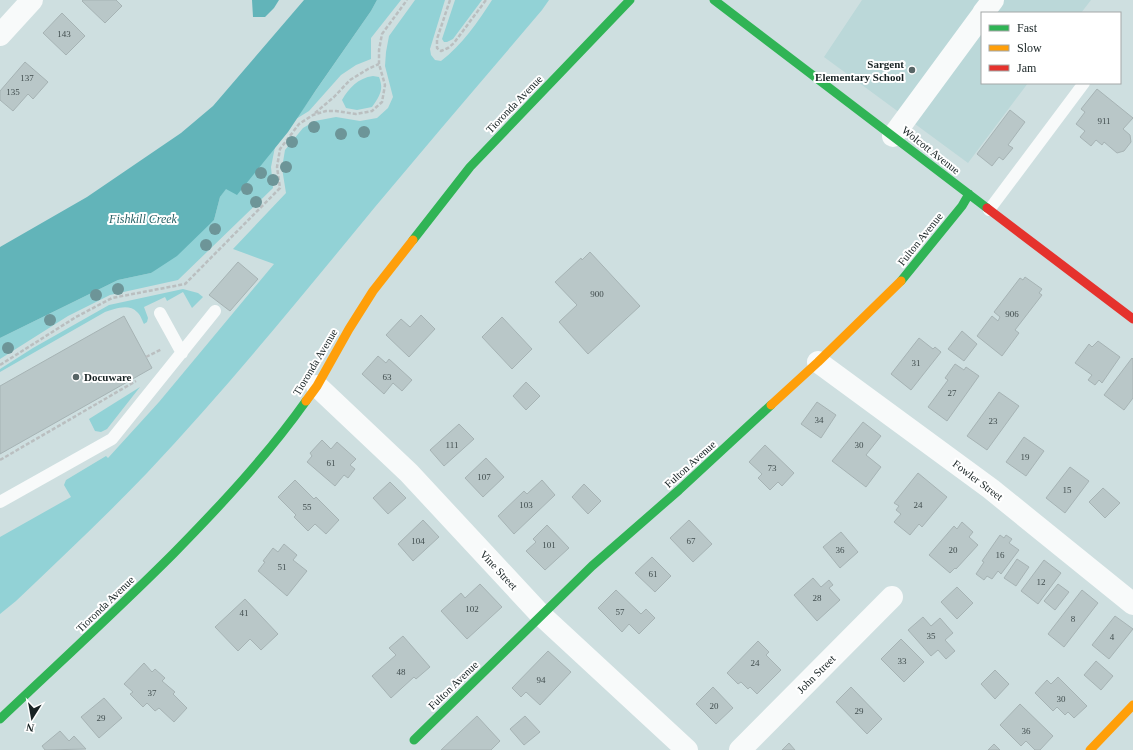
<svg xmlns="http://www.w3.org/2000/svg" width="1133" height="750" viewBox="0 0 1133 750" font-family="'Times New Roman',serif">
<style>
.built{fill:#bbd8d9}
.green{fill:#92d2d6}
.water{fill:#62b4b9}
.building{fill:#b9c7c8;stroke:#a6b3b4}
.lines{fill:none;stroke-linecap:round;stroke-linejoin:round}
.path{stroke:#babfc0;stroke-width:2.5;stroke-dasharray:4 2;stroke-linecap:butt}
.lane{stroke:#f8fafa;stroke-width:12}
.street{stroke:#f8fafa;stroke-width:22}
.fast{stroke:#30b455;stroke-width:9}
.slow{stroke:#ff9f0a;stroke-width:9}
.jam{stroke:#e5322d;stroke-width:9}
.tree{fill:#6d9598}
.poi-dot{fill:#586566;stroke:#fff;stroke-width:1.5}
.labels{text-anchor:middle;stroke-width:4;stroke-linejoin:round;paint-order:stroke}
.number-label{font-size:9px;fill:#414d4e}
.poi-label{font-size:11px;font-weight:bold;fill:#182324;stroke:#fff;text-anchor:end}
.street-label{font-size:11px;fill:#182324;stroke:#fff}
.water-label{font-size:12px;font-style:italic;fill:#276165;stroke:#fff}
</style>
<rect width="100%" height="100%" fill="#cedfe0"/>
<path class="built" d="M862,0H1091L1081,13H982V83H1028L968,163L824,57Z"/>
<path class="green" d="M377,0H401L371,38V59L356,65L341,75L309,111L296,119L371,11Z
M415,0H445L430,49L431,55L435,60L441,61C462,45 478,22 492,0H549L542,10C486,76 430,141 375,207C301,297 227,388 147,473C105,517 60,559 16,601L0,614V537L71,497L64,485L66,480L106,456L108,458L159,402L274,264L233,249L286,193L282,168L285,150L303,128L315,121L336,117L360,121L377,118L388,108L393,97L385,66L386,52L389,36Z
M455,0H482L453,39L447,42H444L442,39Z
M373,76L379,77C384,89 380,96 372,107L357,110L346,108L342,100C349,88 358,78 373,76Z
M275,147L271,167L273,188L178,280L110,295L68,316L0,359V338L118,280L151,273L214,220L220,197L226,188L237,194Z
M183,289L198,293L203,297L192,308L183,292L167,301L165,297L144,307L148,318L147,322L144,324C142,320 140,314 137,312C129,303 114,309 105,312L0,372V369L33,348L109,305Z
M140,387L107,429L101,432L95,431L89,419Z"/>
<path class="water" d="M252,0H279L274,8L265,17H253Z
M304,0H377L371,11L316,90L288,132L237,195L226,189L220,197L214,220L177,256L151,273L118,280L0,338V247L87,197L181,133L213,106Z"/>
<path class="building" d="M83,0H116L122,6L105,23L82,1Z
M62,13L85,36L66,55L43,33Z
M25,62L48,82L33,99L28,94L13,111L0,100V91Z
M1097,89L1133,118L1123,129L1130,135L1131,142L1124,151L1117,153L1104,142L1102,145L1096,140L1091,146L1080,137L1085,131L1076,124L1085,112L1081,109Z
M1010,110L1025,122L1008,145L1013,148L1003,160L999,157L992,166L977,154Z
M590,252L640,306L588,354L559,322L577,305L555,282L581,258L582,260Z
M238,262L258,279L230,311L209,295Z
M1025,277L1042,289L1039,293L1042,295L1015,330L1019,333L1002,356L977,336L992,316L998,321L1000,317L994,312L1020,278L1023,280Z
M421,315L435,329L409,357L386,335L401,319L410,327Z
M124,316L152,368L0,454V386Z
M502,317L532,349L512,369L482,337Z
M962,331L977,344L964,361L948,349Z
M919,338L933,349L935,347L941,352L911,390L891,374Z
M1098,341L1120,357L1102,383L1099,380L1095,385L1088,380L1092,375L1075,363L1089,344L1092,347Z
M378,356L386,363L389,359L412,380L402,391L393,383L384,394L362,374Z
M1132,358L1133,359V398L1124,410L1104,395Z
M955,364L964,370L966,367L979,376L947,421L928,407L948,380L945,378Z
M526,382L540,396L526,410L513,396Z
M999,392L1019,406L987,450L967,436Z
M817,402L836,415L821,438L801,424Z
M863,422L881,436L866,455L881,467L866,487L832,461Z
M459,424L474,439L444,466L430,450Z
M1024,437L1044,451L1026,476L1006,462Z
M322,440L331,449L337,442L356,459L350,465L355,469L348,478L344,475L335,486L307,462L312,456L310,453Z
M765,445L794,473L782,486L778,482L770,490L758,478L762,474L749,462Z
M486,458L504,477L483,497L465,478Z
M1070,467L1089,481L1065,513L1046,498Z
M918,473L947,497L922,527L919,524L910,535L894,522L901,514L896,510L899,506L894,503Z
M295,480L314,499L316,497L339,520L326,534L315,524L308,531L294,517L296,515L278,497Z
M542,480L555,495L514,534L498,516L524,491L527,494Z
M390,482L406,498L388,514L373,498Z
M584,484L601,501L588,514L572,497Z
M1103,488L1120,503L1105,518L1089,502Z
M423,520L439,537L413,561L398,544Z
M689,520L712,544L693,562L670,538Z
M962,522L973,532L969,537L978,545L956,569L955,568L950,573L929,555L954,526L957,529Z
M547,525L569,548L545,570L526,551L536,542L533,539Z
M841,532L858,552L840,568L823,547Z
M1000,535L1004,538L1006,535L1012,539L1009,543L1019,550L1001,574L998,571L992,579L987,576L984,580L976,574L984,562L982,561Z
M284,544L297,555L293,560L307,571L287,596L258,571L265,562L263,561L273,548L278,552Z
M652,557L671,576L655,592L635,573Z
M1017,559L1029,567L1016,586L1004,578Z
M1044,560L1061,573L1038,604L1021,591Z
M813,578L821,587L829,580L833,585L829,588L840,600L817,621L794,595Z
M480,584L502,607L467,639L441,611L461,593L465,598Z
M1058,584L1069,592L1055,610L1044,601Z
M957,587L973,603L957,619L941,602Z
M616,590L641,614L646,609L655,618L639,634L629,624L622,632L598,608Z
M1082,590L1098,603L1064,647L1048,634Z
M245,599L278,634L261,650L250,639L238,651L215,627Z
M1115,616L1133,629L1109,659L1092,645Z
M923,617L931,626L940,618L953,633L945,640L955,651L946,659L938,650L931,656L908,630Z
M403,636L430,667L416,679L414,677L391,698L372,676L396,655L389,648Z
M901,639L924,662L904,682L881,659Z
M758,641L769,652L766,655L781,670L757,694L750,687L748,689L741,682L738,684L727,673Z
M548,651L571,672L540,705L526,692L521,697L512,688Z
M1096,661L1113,676L1101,690L1084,675Z
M144,663L152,672L155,669L165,678L162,681L175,692L173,694L187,708L174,722L159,708L155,711L147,703L143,707L130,694L133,692L124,684Z
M995,670L1009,684L995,699L981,684Z
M1058,677L1087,706L1074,718L1068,712L1065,715L1057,707L1053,711L1035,693L1047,680L1051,684Z
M713,687L733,708L716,724L696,704Z
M851,687L882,719L867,734L836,702Z
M104,698L122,718L99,738L81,717Z
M1020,704L1053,736L1040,750H1035L1026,741L1021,746L1000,725Z
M477,716L500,741L491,750H441Z
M525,716L540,732L524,745L510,729Z
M60,731L69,741L74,736L86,749L45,750L42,746Z
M789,743L795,750H782Z
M994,744L1000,750H988Z"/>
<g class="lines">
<path class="path" d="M450,0L437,39V48L441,51L448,48L454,43L486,0
M315,113L334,97L350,80L368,69L379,64
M146,357L162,349
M0,365L76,317L112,298L185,284L280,188L277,167L280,149L299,124L313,115L326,111H336L356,114L372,111L382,102L385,85L379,64V50L382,34L407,0
M0,460L136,381"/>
<path class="lane" d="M989,210L1084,83
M160,313L182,353
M0,502L112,439L215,311"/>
<path class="street" d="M983,13L993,0
M0,35L32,0
M893,136L982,15
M818,362L991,489L1133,604
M317,386L409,473L541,615L687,750
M740,750L892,597"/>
<path class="fast" d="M714,0L987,208
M413,240L470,167L630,0
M901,281L962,206L969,194
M0,719C58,664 117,610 173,554C220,506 267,456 306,401
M414,740L592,566L679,490L771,405"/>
<path class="slow" d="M306,401L317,386L349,329L373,291L413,240
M771,405L818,362L901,281
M1090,750L1133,705"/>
<path class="jam" d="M987,208L1133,319"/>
</g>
<g class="tree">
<circle cx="314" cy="127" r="6"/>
<circle cx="364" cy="132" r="6"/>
<circle cx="341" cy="134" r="6"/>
<circle cx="292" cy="142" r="6"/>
<circle cx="286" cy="167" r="6"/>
<circle cx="261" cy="173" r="6"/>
<circle cx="273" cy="180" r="6"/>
<circle cx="247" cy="189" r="6"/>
<circle cx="256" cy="202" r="6"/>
<circle cx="215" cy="229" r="6"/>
<circle cx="206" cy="245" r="6"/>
<circle cx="118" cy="289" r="6"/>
<circle cx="96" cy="295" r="6"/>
<circle cx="50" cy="320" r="6"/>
<circle cx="8" cy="348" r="6"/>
</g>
<g class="poi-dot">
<circle cx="912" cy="70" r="4"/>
<circle cx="76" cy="377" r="4"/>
</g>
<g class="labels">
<g class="number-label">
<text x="64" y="37">143</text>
<text x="27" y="81">137</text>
<text x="13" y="95">135</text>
<text x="1104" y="124">911</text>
<text x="597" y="297">900</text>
<text x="1012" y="317">906</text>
<text x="916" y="366">31</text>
<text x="387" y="380">63</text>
<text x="952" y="396">27</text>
<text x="819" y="423">34</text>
<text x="993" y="424">23</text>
<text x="452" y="448">111</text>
<text x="859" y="448">30</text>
<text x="1025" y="460">19</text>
<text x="331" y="466">61</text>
<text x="772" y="471">73</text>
<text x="484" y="480">107</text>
<text x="1067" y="493">15</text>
<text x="526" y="508">103</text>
<text x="918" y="508">24</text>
<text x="307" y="510">55</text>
<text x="418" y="544">104</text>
<text x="691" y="544">67</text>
<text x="549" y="548">101</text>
<text x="840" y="553">36</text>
<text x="953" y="553">20</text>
<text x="1000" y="558">16</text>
<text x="282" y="570">51</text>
<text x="653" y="577">61</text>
<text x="1041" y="585">12</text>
<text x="817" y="601">28</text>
<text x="472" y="612">102</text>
<text x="620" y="615">57</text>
<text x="244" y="616">41</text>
<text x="1073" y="622">8</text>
<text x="931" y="639">35</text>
<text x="1112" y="640">4</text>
<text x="902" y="664">33</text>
<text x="755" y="666">24</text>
<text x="401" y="675">48</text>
<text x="541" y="683">94</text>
<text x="152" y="696">37</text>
<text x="1061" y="702">30</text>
<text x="714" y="709">20</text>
<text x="859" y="714">29</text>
<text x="101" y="721">29</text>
<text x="1026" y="734">36</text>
</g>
<g class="poi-label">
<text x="904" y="68">Sargent<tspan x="904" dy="13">Elementary School</tspan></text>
<text x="84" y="381" text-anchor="start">Docuware</text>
</g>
<g class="street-label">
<text transform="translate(514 104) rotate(-46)" y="4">Tioronda Avenue</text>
<text transform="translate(931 150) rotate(38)" y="4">Wolcott Avenue</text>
<text transform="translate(920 239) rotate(-51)" y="4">Fulton Avenue</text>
<text transform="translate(315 362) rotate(-59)" y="4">Tioronda Avenue</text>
<text transform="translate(690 464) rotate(-42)" y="4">Fulton Avenue</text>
<text transform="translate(978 480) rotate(37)" y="4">Fowler Street</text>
<text transform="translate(499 570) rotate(47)" y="4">Vine Street</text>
<text transform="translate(105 604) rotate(-44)" y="4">Tioronda Avenue</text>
<text transform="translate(816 674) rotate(-45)" y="4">John Street</text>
<text transform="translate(453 685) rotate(-44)" y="4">Fulton Avenue</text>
</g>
<g class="water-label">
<text x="143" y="223">Fishkill Creek</text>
</g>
</g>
<rect x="981" y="12" width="140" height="72" fill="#ffffff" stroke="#a3a7a7"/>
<rect x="989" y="25" width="20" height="6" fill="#30b455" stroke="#a3a7a7"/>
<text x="1017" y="32" font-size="12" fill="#182324">Fast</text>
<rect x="989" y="45" width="20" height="6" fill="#ff9f0a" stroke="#a3a7a7"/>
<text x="1017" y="52" font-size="12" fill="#182324">Slow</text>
<rect x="989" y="65" width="20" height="6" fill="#e5322d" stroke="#a3a7a7"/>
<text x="1017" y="72" font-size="12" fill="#182324">Jam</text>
<g transform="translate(32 718) rotate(191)" stroke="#ffffff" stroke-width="3" paint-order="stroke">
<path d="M0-3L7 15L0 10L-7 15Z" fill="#182324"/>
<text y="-6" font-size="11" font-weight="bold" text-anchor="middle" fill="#182324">N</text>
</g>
</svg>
